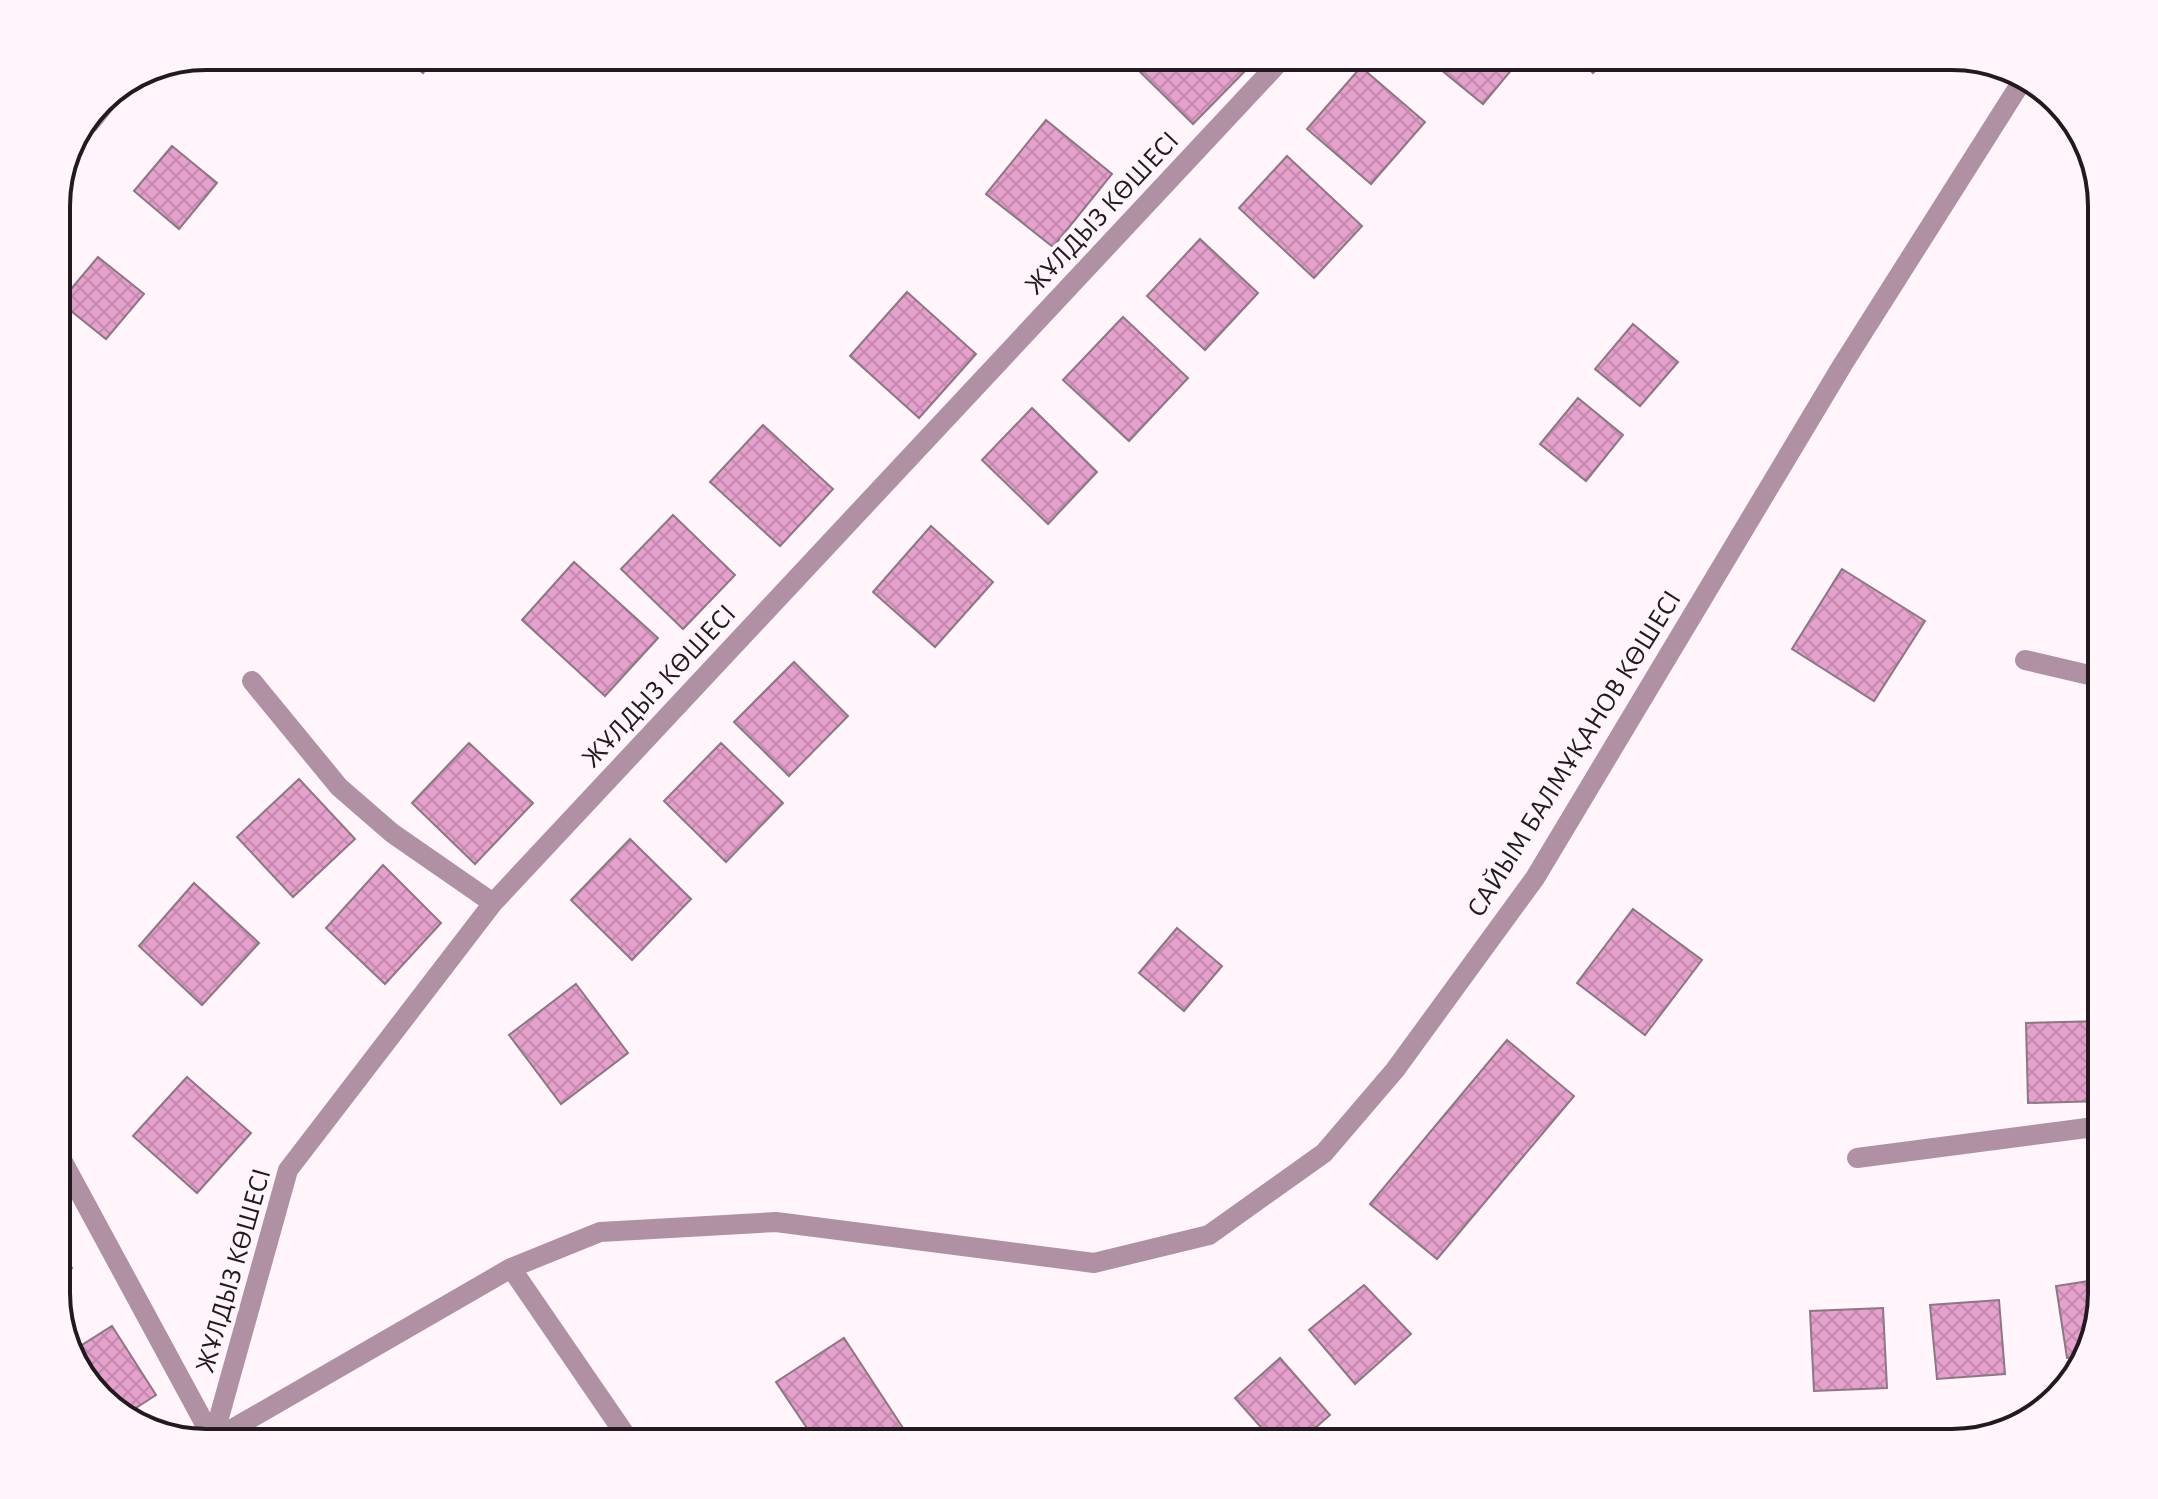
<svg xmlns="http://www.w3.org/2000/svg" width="2158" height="1499" viewBox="0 0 2158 1499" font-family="'Alegreya Sans',sans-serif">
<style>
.building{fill:url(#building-cross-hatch);stroke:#8c7783;stroke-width:2}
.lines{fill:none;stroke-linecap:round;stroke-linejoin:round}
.minor{stroke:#af91a3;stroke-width:20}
.labels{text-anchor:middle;stroke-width:8;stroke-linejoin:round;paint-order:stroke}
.street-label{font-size:28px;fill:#231a1f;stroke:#fff5fb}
.rim{fill:none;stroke:#231a1f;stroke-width:4}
</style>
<defs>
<pattern id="building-cross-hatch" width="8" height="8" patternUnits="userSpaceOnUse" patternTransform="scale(2)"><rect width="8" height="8" fill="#e5a0cb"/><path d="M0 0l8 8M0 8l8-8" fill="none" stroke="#c489ae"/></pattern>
</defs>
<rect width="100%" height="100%" fill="#fff5fb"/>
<path class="building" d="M313,56H335L326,67Z
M402,56H437L423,73Z
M1233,56L1247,69L1193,124L1125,57Z
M1424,56H1523L1483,104Z
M1576,56H1610L1593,73Z
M1361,67L1425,122L1371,184L1307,129Z
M1046,120L1112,174L1053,247L986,194Z
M172,146L217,183L179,229L134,191Z
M1287,156L1362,226L1314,278L1239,208Z
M1200,239L1258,293L1205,350L1147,296Z
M98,257L144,294L106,339L60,302Z
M907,292L976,354L919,418L850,356Z
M1123,317L1188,378L1129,441L1063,380Z
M1633,324L1678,362L1640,406L1595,369Z
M1578,398L1623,435L1586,481L1540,444Z
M1032,408L1097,472L1048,524L982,460Z
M763,425L833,489L780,546L710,482Z
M673,515L735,575L683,629L621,569Z
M931,526L993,582L935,647L873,592Z
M574,562L658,638L605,696L522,620Z
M1842,569L1925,621L1874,701L1792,649Z
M794,662L848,716L789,776L734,722Z
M469,743L533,803L475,864L412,803Z
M721,743L783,803L726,862L664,801Z
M299,779L355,839L293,897L237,837Z
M630,839L691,899L632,960L571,900Z
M383,865L441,923L385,984L326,928Z
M194,883L259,943L202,1005L139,946Z
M1633,909L1702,960L1645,1035L1577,983Z
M1177,928L1222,966L1184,1011L1139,973Z
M576,984L628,1053L561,1104L509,1035Z
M2102,1021V1101L2028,1103L2026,1023Z
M1507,1040L1574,1096L1437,1259L1370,1204Z
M187,1077L251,1133L197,1193L133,1136Z
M56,1244L72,1268L56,1278Z
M2102,1279V1294L2083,1356L2067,1358L2056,1286Z
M1364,1285L1411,1334L1355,1384L1309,1330Z
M1999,1300L2005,1374L1937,1379L1930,1305Z
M1883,1308L1887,1388L1814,1391L1810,1311Z
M112,1326L156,1395L122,1417L76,1368L71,1352Z
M844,1338L903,1428L881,1443H817L776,1382Z
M1280,1358L1330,1415L1298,1443H1275L1235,1398Z
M460,1431L467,1443H441Z"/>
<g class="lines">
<path class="minor" d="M89,124L118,88
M2025,660L2102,678
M252,681L339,787L392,833L493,903
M56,1149L213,1439
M1857,1158L2102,1126
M511,1268L631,1443
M213,1439L288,1170L493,903L1285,56
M208,1443L511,1268L600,1232L776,1222L1094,1263L1209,1235L1324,1153L1395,1070L1535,878L1843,364L2024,78"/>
</g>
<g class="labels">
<g class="street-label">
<text transform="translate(1101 212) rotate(-47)" y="10">ЖҰЛДЫЗ КӨШЕСІ</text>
<text transform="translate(658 685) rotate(-47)" y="10">ЖҰЛДЫЗ КӨШЕСІ</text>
<text transform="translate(1573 753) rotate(-58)" y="10">САЙЫМ БАЛМҰҚАНОВ КӨШЕСІ</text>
<text transform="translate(232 1270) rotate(-74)" y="10">ЖҰЛДЫЗ КӨШЕСІ</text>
</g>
</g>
<path d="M0 0H2158V1499H0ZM206 70H1952A136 136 0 0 1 2088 206V1293A136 136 0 0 1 1952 1429H206A136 136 0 0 1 70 1293V206A136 136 0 0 1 206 70Z" fill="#fff5fb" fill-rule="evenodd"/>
<path class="rim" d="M206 70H1952A136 136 0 0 1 2088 206V1293A136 136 0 0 1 1952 1429H206A136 136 0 0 1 70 1293V206A136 136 0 0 1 206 70Z"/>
</svg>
